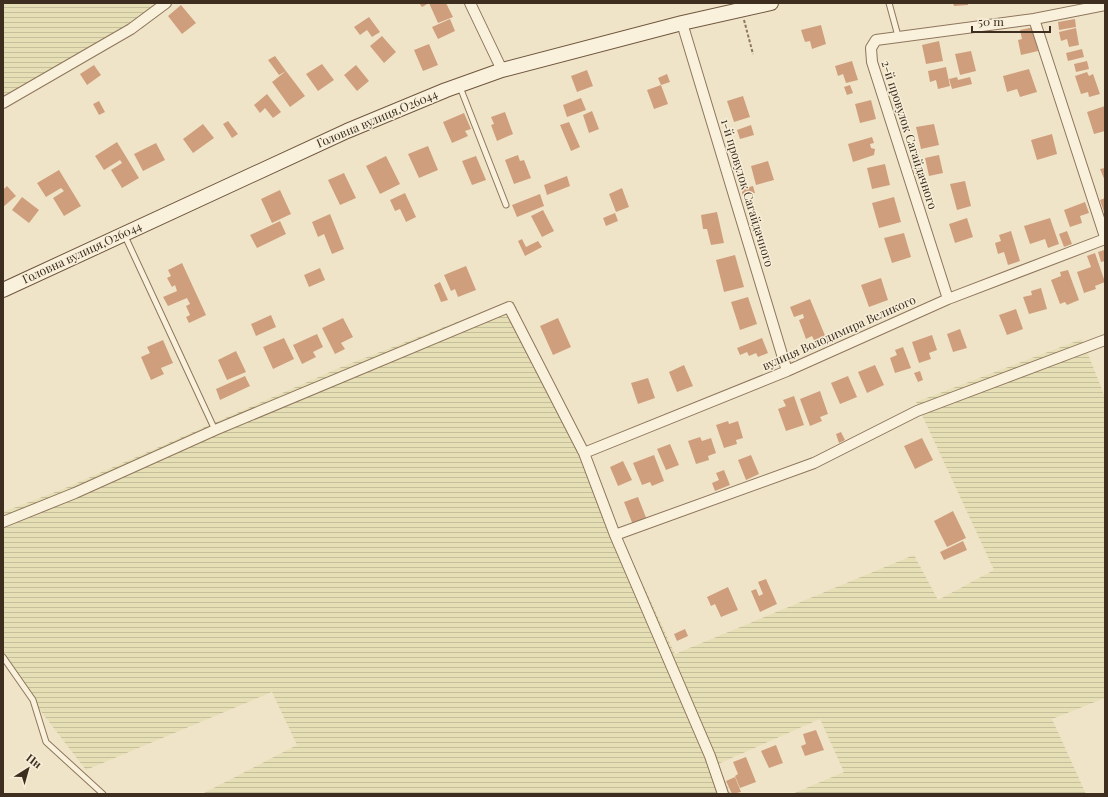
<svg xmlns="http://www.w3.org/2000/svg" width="1108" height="797" viewBox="0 0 1108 797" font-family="'Playfair Display',serif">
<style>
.farmland{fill:url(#farmland-rules)}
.building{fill:#cf9f7d}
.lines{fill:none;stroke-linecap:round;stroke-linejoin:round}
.lane-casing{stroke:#8d765c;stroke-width:7}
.street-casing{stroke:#8d765c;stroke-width:12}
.secondary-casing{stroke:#6f573f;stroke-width:16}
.path{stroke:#8d765c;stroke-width:2;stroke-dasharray:3 2;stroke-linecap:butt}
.lane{stroke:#faf1dc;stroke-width:5}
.street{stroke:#faf1dc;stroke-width:10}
.secondary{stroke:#faf1dc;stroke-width:14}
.labels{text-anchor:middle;stroke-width:3;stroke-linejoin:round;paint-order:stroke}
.street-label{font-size:12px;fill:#3d2e20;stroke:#f7eed8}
</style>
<defs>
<pattern id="farmland-rules" width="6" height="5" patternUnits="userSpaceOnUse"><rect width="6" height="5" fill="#e6deb5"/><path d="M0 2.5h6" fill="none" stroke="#c6bf9b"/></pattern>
</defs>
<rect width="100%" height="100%" fill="#f0e4c8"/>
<path class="farmland" d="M3,3H173L144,27L3,109Z
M513,300L675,654L914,555L938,600L994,570L916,402L1082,339L1105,397V698L1052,719L1086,794H792L844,772L820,719L718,764L731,794H202L297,745L272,692L86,770L3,662V512L63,489L339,368Z"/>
<path class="building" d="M419,3H446L453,17L438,23L429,3L422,7Z
M953,3H968V5L954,6Z
M181,5L196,23L182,34L168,16Z
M369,17L380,32L372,37L367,30L360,35L354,27Z
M450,19L455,31L438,39L432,27Z
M1075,19L1076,27L1059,30L1058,22Z
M821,25L826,44L812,49L810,41L805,42L801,30Z
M1034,27L1038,51L1021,55L1018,40L1022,39L1020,30Z
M1076,28L1079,45L1069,47L1067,39L1061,41L1059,32Z
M382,36L396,52L384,63L370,46Z
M939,41L943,61L926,64L922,45Z
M429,44L438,65L423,71L414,50Z
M1082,49L1084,57L1068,61L1066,53Z
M971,51L976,71L960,75L955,54Z
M275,56L286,71L279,75L268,60Z
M852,61L858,80L846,83L843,74L838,76L835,66Z
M1087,61L1089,69L1076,72L1074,64Z
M322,64L334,80L318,91L306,74Z
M94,65L101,75L87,85L80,74Z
M356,65L369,81L357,91L344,75Z
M946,67L950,86L938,89L936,80L930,82L928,71Z
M1029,69L1037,92L1020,97L1017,89L1007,92L1003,76Z
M587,70L593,86L577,92L571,76Z
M286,71L305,96L290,107L272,82Z
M1087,72L1089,76L1093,74L1100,94L1089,97L1088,92L1081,94L1075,76Z
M667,74L670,82L661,85L658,78Z
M957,77L958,80L970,77L972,84L952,89L949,79Z
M661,85L668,104L654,109L647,90Z
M850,85L853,93L847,95L844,87Z
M267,94L281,112L273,118L265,108L260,113L254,105Z
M743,96L750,117L734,122L727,101Z
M581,98L586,110L567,117L563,105Z
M871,100L876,119L860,123L855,104Z
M99,101L105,112L99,115L93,104Z
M1105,106V131L1094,134L1087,112Z
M592,111L599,129L589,133L583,115Z
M505,112L513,134L497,141L491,125L494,124L491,117Z
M464,113L471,129L465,131L468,136L452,143L443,122Z
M228,121L238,134L232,138L223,124Z
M569,122L580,147L571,151L560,125Z
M203,124L214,138L193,153L183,139Z
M934,124L939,145L921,149L916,127Z
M751,125L754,135L740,139L737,130Z
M1052,134L1057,154L1037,160L1031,140Z
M872,137L874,143L870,144L871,148L875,149L874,155L853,162L848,144Z
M117,142L139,178L122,188L111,170L122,163L120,160L104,170L95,156Z
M156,143L165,160L143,171L134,154Z
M428,146L438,170L419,178L408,154Z
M518,155L520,161L524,160L531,178L514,184L505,160Z
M939,155L943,173L929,176L925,158Z
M386,156L400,184L380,194L366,166Z
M476,156L486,180L472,185L462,161Z
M768,161L774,180L756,185L751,166Z
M885,164L890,185L872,189L867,168Z
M1105,168V181L1100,169Z
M59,170L81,206L64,216L53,198L64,191L61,188L46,197L37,183Z
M344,173L356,198L340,205L328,180Z
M567,176L570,186L547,195L544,185Z
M965,181L971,206L957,210L950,184Z
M7,186L16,196L3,207V190Z
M753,186L755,193L743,196L741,189Z
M622,188L629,207L616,212L609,194Z
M280,190L291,214L272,223L261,199Z
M405,193L416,217L406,222L400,209L395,211L390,200Z
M540,194L544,206L517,217L512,205Z
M22,197L39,210L29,223L12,210Z
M894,197L901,222L879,228L872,203Z
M1105,198V215L1100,200Z
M1085,202L1089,213L1080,216L1082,223L1070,227L1064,210Z
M543,210L554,231L542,237L531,216Z
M717,212L724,243L711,245L707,229H703L701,215Z
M615,213L618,221L606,226L603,218Z
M330,214L344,249L332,254L324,234L318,237L312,222Z
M967,218L973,237L955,243L949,224Z
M1050,218L1059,244L1048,248L1045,239L1030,244L1024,226Z
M280,221L286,234L257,248L250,235Z
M1011,231L1020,261L1008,265L1004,252L998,254L995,243L1001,241L999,235Z
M1067,231L1072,244L1064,247L1059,234Z
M904,233L911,257L892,263L884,238Z
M522,239L526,247L538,241L542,247L525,256L518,241Z
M1104,250L1105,261L1101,262L1098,252Z
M1095,253L1105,282L1095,286L1096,289L1084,293L1077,272L1091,267L1087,256Z
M735,255L744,287L724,292L716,260Z
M182,263L206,315L189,323L186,317L190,315L186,306L190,304L187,298L168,306L163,297L177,291L175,285L172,287L167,278L171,276L168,270Z
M466,266L476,290L458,297L455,289L451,291L444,275Z
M320,268L325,280L309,287L304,275Z
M1068,270L1079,300L1067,305L1065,302L1060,304L1051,280L1061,276L1060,272Z
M881,278L888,300L869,307L861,285Z
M440,282L448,300L441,302L434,285Z
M1041,288L1047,309L1029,314L1023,297L1032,295L1031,291Z
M748,297L757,324L740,330L731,302Z
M810,299L826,338L815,342L812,336L806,339L799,320L804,318L803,314L794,317L790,307Z
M1016,309L1023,329L1007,335L999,315Z
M271,315L276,327L256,336L251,324Z
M343,318L353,337L341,343L345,349L335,354L322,328Z
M558,318L571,347L553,355L540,326Z
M960,329L967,348L953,352L947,334Z
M317,334L323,347L313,352L316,357L302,364L293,345Z
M932,335L937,350L929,353L931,359L919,363L912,342Z
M284,338L294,359L273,369L263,347Z
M762,338L768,353L758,357L756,353L749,356L747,352L740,355L737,348Z
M163,340L173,363L161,368L164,374L151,380L141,357L150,353L147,347Z
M903,347L911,368L895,373L890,358L897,355L895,350Z
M236,351L246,372L227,380L218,360Z
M684,365L693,386L677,392L669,372Z
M875,365L884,385L867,393L858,372Z
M920,371L923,380L918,382L914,373Z
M245,376L250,386L220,400L216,389Z
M848,376L857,397L840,404L831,383Z
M648,378L655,398L638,404L631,383Z
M820,391L828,414L820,417L822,421L810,426L800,399Z
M794,396L804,425L786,431L778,409L786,406L783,400Z
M728,421L729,424L738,421L743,438L736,440L737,444L724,448L716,425Z
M841,432L845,440L839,443L836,434Z
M700,437L702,441L711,438L716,453L708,456L709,460L696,464L688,441Z
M922,438L933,460L915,469L904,446Z
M670,444L679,465L666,470L657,449Z
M654,455L664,481L652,486L650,482L642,485L633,463Z
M751,455L759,474L746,480L738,460Z
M623,461L632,480L618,486L610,467Z
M724,470L730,485L715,491L712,483L719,480L716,473Z
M638,497L647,520L633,525L624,502Z
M953,511L966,538L947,547L934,521Z
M963,541L967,550L944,560L940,552Z
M766,579L777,604L760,612L751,591L756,589L759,596L763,594L758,582Z
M728,587L738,610L721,617L715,604L711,606L707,597Z
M685,629L688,636L677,641L674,634Z
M816,730L824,750L805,756L801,746L806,744L803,734Z
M776,745L783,763L769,768L761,751Z
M746,757L756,782L740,788L735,776L738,774L733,762Z
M735,777L741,792L732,794L726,781Z"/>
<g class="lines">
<defs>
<path id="lane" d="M889,3L898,36
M460,87L506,205
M124,234L215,430
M3,657L33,700L46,742L103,794"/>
<path id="street" d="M470,3L502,70
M1034,19L1105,237
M682,23L787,371
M3,103L131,29L166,3
M948,299L872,62L871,48L876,40L1034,19L1105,5
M584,453L787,371L948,299L1105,239
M3,522L75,493L215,430L509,307L584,453L615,535L710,756L723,794
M615,535L814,463L917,411L1105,340"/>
<path id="secondary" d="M3,290L347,131L446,90L502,70L682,23L771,3"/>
</defs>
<use href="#lane" class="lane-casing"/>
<use href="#street" class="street-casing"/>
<use href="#secondary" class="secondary-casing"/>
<path class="path" d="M744,20L753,54"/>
<use href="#lane" class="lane"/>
<use href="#street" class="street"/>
<use href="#secondary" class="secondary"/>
</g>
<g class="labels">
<g class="street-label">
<text transform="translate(377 119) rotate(-23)" y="4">Головна вулиця,О26044</text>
<text transform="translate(909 135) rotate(72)" y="4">2-й провулок Сагайдачного</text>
<text transform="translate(747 193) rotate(73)" y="4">1-й провулок Сагайдачного</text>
<text transform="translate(82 253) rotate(-25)" y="4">Головна вулиця,О26044</text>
<text transform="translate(839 333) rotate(-24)" y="4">вулиця Володимира Великого</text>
</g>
</g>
<rect width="1108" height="797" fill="none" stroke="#3d2e20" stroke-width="8"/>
<g transform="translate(28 769) rotate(37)" stroke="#f7eed8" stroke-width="3" paint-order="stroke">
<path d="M0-3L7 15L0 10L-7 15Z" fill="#3d2e20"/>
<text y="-6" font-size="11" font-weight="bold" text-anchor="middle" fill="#3d2e20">Пн</text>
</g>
<path d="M972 26v6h78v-6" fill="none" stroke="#3d2e20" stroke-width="2"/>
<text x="978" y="26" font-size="12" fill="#3d2e20" stroke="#f7eed8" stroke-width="3" paint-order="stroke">50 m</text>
</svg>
